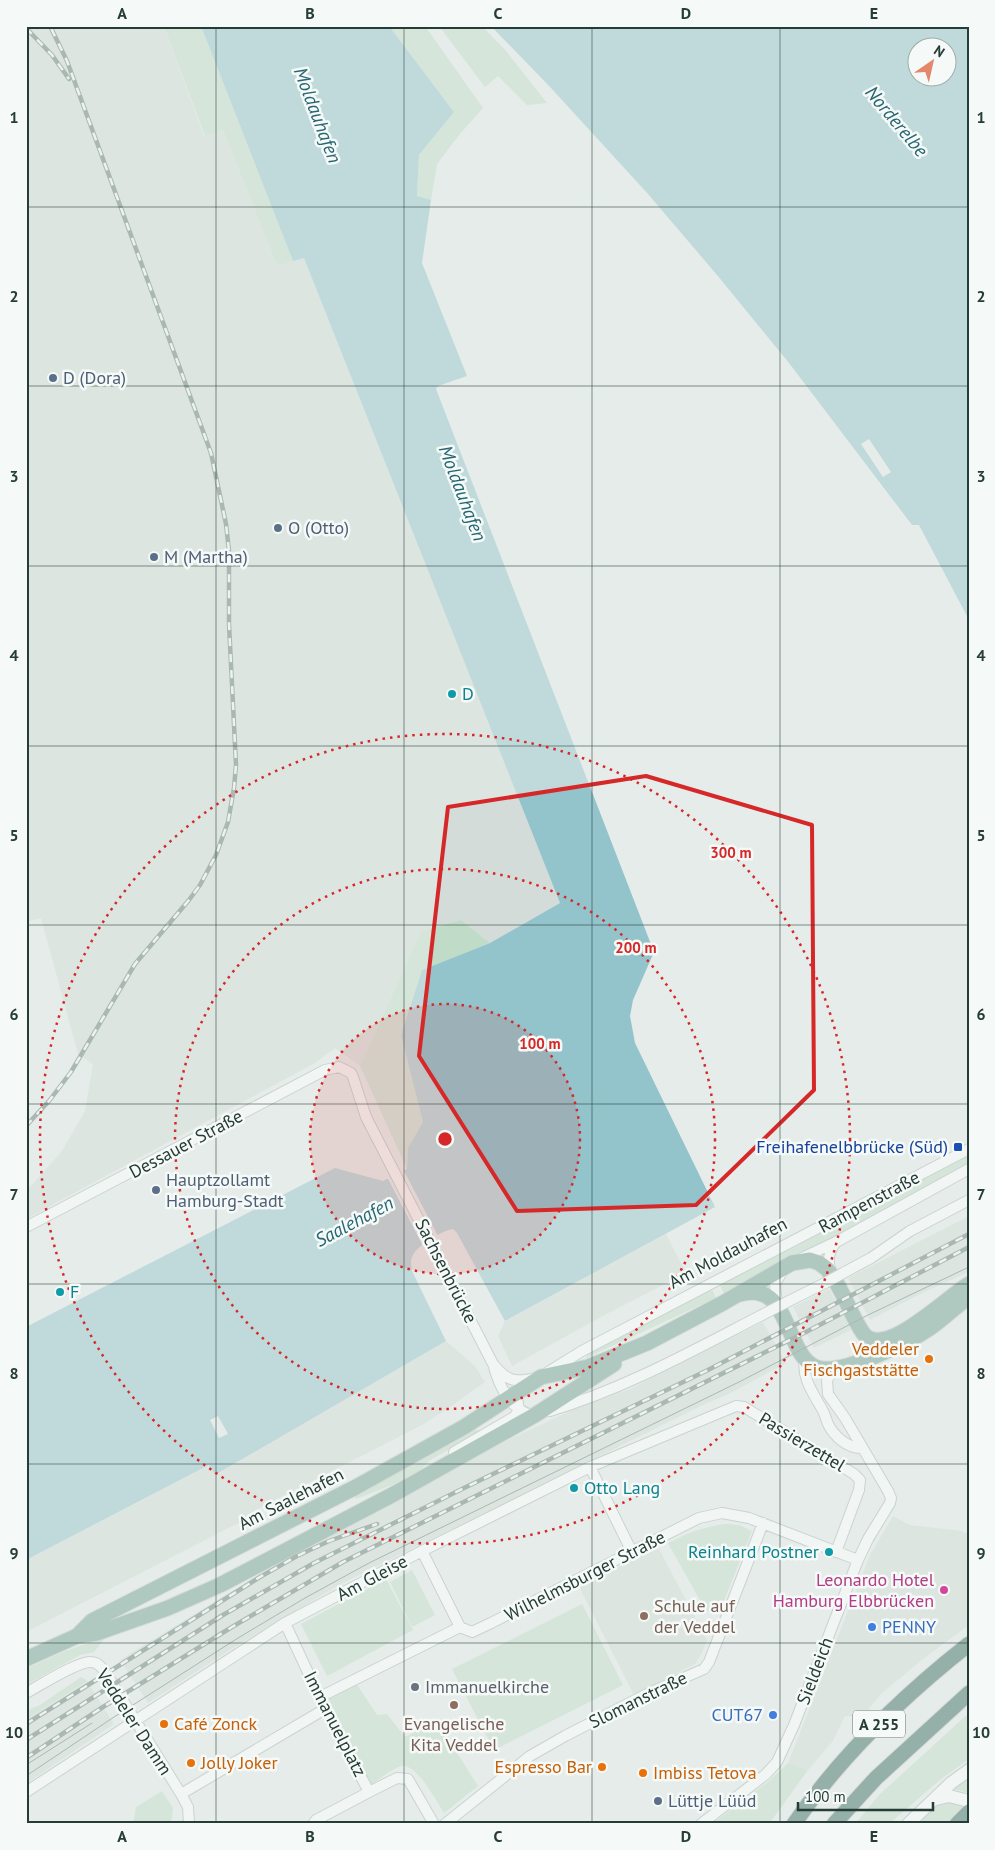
<svg xmlns="http://www.w3.org/2000/svg" width="995" height="1850" viewBox="0 0 995 1850" font-family="'PT Sans',sans-serif">
<style>
.built{fill:#d3dcd8}
.green{fill:#c0dbc7}
.water{fill:#93c3cb;fill-rule:evenodd}
.pier{fill:#e5ece9}
.lines{fill:none;stroke-linecap:round;stroke-linejoin:round}
.minor-casing{stroke:#a8b4b0;stroke-width:12}
.tertiary-casing{stroke:#a8b4b0;stroke-width:14}
.primary-casing{stroke:#c2c8c7;stroke-width:17}
.motorway-casing{stroke:#c2c8c7;stroke-width:17}
.minor{stroke:#fff;stroke-width:10}
.tertiary{stroke:#fff;stroke-width:12}
.primary{stroke:#6e9d91;stroke-width:15}
.motorway{stroke:#34665b;stroke-width:15}
.tram{stroke:#607871;stroke-width:1}
.rail-casing{stroke:#607871;stroke-width:4.5}
.rail{stroke:#f5f9f7;stroke-width:2.5;stroke-dasharray:8;stroke-linecap:butt}
.minor-bridge-casing{stroke:#a8b4b0;stroke-width:12;stroke-linecap:butt}
.minor-bridge{stroke:#fff;stroke-width:10}
.marked{fill:none;stroke:#d62828;stroke-width:4;stroke-linejoin:round}
.grid{fill:none;stroke:#263c36;stroke-width:1;stroke-opacity:0.55}
.ring{fill:none;stroke:#d62828;stroke-width:2.5;stroke-dasharray:2.5 5}
.service-dot{fill:#5c6f8a;stroke:#f5f9f7;stroke-width:2}
.culture-dot{fill:#0f9aa8;stroke:#f5f9f7;stroke-width:2}
.transit-dot{fill:#1a4fb4;stroke:#f5f9f7;stroke-width:2}
.food-dot{fill:#e8710a;stroke:#f5f9f7;stroke-width:2}
.hotel-dot{fill:#d1479c;stroke:#f5f9f7;stroke-width:2}
.education-dot{fill:#8d6e63;stroke:#f5f9f7;stroke-width:2}
.shop-dot{fill:#3f7fe0;stroke:#f5f9f7;stroke-width:2}
.worship-dot{fill:#6b7280;stroke:#f5f9f7;stroke-width:2}
.labels{text-anchor:middle;stroke-width:5;stroke-linejoin:round;paint-order:stroke}
.shield{fill:#f5f9f7;stroke:#647570;stroke-width:1}
.shield-label{font-size:16px;font-weight:bold;fill:#263c36}
.service-label{font-size:18px;fill:#4e5e75;stroke:#f5f9f7;text-anchor:start}
.culture-label{font-size:18px;fill:#0d838f;stroke:#f5f9f7;text-anchor:start}
.street-label{font-size:18px;fill:#263c36;stroke:#f5f9f7}
.transit-label{font-size:18px;fill:#164399;stroke:#f5f9f7;text-anchor:end}
.food-label{font-size:18px;fill:#c56008;stroke:#f5f9f7;text-anchor:start}
.hotel-label{font-size:18px;fill:#b23c85;stroke:#f5f9f7;text-anchor:end}
.education-label{font-size:18px;fill:#785e54;stroke:#f5f9f7;text-anchor:start}
.shop-label{font-size:18px;fill:#366cbe;stroke:#f5f9f7;text-anchor:start}
.worship-label{font-size:18px;fill:#5b616d;stroke:#f5f9f7;text-anchor:start}
.water-label{font-size:19px;font-style:italic;fill:#266672;stroke:#f5f9f7}
.centre{fill:#d62828;stroke:#f5f9f7;stroke-width:2.5}
.ring-label{font-size:15px;text-anchor:middle;font-weight:bold;fill:#d62828;stroke:#f5f9f7;stroke-width:5;stroke-linejoin:round;paint-order:stroke}
.neatline{fill:none;stroke:#263c36;stroke-width:2}
.grid-label{font-size:16px;text-anchor:middle;font-weight:bold;fill:#263c36}
</style>
<rect width="100%" height="100%" fill="#e5ece9"/>
<path class="built" d="M26,26H164L204,136L223,130L277,266L304,257L560,903L490,943L461,920L421,931L360,1066L335,1048L315,1063L26,1219V1189L31,1186L62,1151L85,1111L93,1064L78,1054L41,918L26,922Z
M969,1216V1272L922,1293L870,1320L848,1278Z
M666,1234L686,1273L603,1316L512,1366L498,1336L505,1321Z
M829,1289L851,1330L814,1348L793,1307Z
M763,1322L786,1363L725,1396L709,1402L341,1584L236,1646L148,1703L120,1660L232,1591L320,1541L512,1438L570,1411L630,1389Z
M446,1341L475,1366L485,1382L447,1409L422,1425L250,1513L252,1516L26,1632V1560L210,1465L216,1475Z
M893,1516L910,1525L962,1531L969,1535V1625L923,1659L881,1694L862,1717L845,1716L833,1741L808,1770L788,1763L870,1555Z
M658,1547L707,1640L702,1653L695,1664L634,1695L579,1587Z
M87,1681L114,1724L26,1784V1719Z"/>
<path class="green" d="M164,26H201L293,261L277,266L223,130L205,136Z
M389,26H425L483,108L459,135L437,164L431,200L417,197L419,155L454,112Z
M439,26H482L506,51L547,103L527,105L498,76L485,87Z
M461,920L490,943L422,970L401,1035L423,1122L408,1148L407,1169L360,1066L421,931Z
M969,1155V1165L905,1198L843,1234L724,1294L720,1285Z
M712,1289L716,1298L586,1358L587,1355Z
M474,1430H484L432,1459L420,1470L392,1485L356,1499L353,1493L467,1431Z
M727,1524L739,1525L752,1531L719,1613L706,1611L668,1543C688,1533 705,1526 727,1524Z
M412,1570L435,1615L412,1627L390,1582Z
M386,1579L413,1630L327,1676L301,1624Z
M582,1604L623,1685L494,1750L452,1669Z
M107,1636L94,1652L80,1655L26,1685V1669L63,1652Z
M81,1677L85,1679L87,1681L26,1719V1711L40,1705Z
M356,1683L377,1715L387,1714L405,1737L437,1721L478,1786L444,1813C437,1802 416,1762 401,1766C392,1769 378,1780 371,1785L350,1750L329,1699Z
M969,1713V1759L941,1779L889,1824H855L880,1794Z
M788,1763L808,1770L769,1824H712L768,1782Z
M969,1775V1793L953,1789Z
M162,1791L173,1808L171,1824H133L136,1807Z
M950,1801L967,1806L949,1824H915L939,1803Z"/>
<path class="water" d="M201,26H389L454,112L419,155L417,196L431,200L422,263L467,376L438,386L436,389L654,952L633,1000L630,1016L635,1043L715,1207L505,1321L457,1233L453,1229C441,1231 418,1245 413,1255C410,1260 411,1265 412,1271L446,1341L215,1475L209,1465L26,1560V1327L335,1168L383,1181L407,1169L408,1148L423,1122L401,1035L422,970L490,943L560,903L304,258L293,261Z
M491,26H969V620L919,525H912L789,363L717,275L648,194L551,88ZM918,48H948V78H918Z"/>
<path class="pier" d="M869,439L891,472L883,477L861,444Z
M403,1169L438,1236L424,1248L387,1177Z
M218,1416L228,1434L219,1438L210,1420Z"/>
<g class="lines">
<defs>
<path id="minor" d="M26,1227L325,1070L339,1067L351,1073L353,1077L366,1117L493,1364C507,1381 514,1383 535,1378
M802,1258L838,1241L969,1169
M845,1272L871,1258L910,1231L969,1200
M831,1274C827,1261 828,1251 837,1241
M789,1301L825,1283
M777,1304L775,1284L783,1270
M805,1358C801,1377 813,1393 822,1409C825,1414 826,1419 828,1424C834,1436 847,1448 861,1448
M494,1367C499,1386 513,1415 536,1415
M548,1372L582,1351L969,1149
M550,1411C624,1389 692,1351 760,1316
M454,1452L514,1417L519,1411L518,1403
M590,1467L632,1552
M422,1551L460,1627
M285,1623L325,1709L369,1792L397,1778L408,1779L434,1824
M26,1693C39,1686 78,1661 91,1662C97,1662 100,1666 104,1670L181,1794L188,1807L189,1824
M320,1697L460,1627L472,1632L491,1623L699,1518L722,1513L749,1518L858,1560
M26,1792L285,1623L422,1551L590,1467L736,1406L744,1407L854,1474L860,1480L859,1490L836,1552
M181,1794L325,1709
M313,1824L316,1820L369,1792
M445,1824L530,1756L565,1736L647,1694L704,1669L709,1662L763,1523
M701,1824L765,1775L777,1762L794,1725L858,1560L868,1539L890,1503L891,1498L888,1491L845,1418L828,1394L827,1380L835,1368"/>
<path id="tertiary" d="M936,1799L949,1796L969,1801
M908,1824L951,1783L969,1770"/>
<path id="primary" d="M740,1294C794,1278 783,1365 823,1369C849,1371 908,1343 930,1328C943,1319 955,1307 969,1297
M77,1636L97,1633L114,1627L168,1608L220,1585L394,1494L535,1415L614,1364
M26,1659L77,1636L92,1621L356,1487L464,1427L541,1377L588,1367L647,1343L723,1303L792,1263L810,1260L819,1263L827,1269C843,1288 849,1313 863,1333C883,1362 949,1295 969,1284"/>
<path id="motorway" d="M794,1824C842,1754 903,1696 969,1644
M834,1824L876,1778L969,1693
M957,1824L969,1812"/>
</defs>
<use href="#minor" class="minor-casing"/>
<use href="#tertiary" class="tertiary-casing"/>
<use href="#primary" class="primary-casing"/>
<use href="#motorway" class="motorway-casing"/>
<use href="#minor" class="minor"/>
<use href="#tertiary" class="tertiary"/>
<use href="#primary" class="primary"/>
<use href="#motorway" class="motorway"/>
<path class="tram" d="M26,1765L92,1723
M26,1776L111,1719L238,1638L305,1598L369,1563L741,1381L868,1315L969,1267"/>
<defs>
<path id="rail" d="M26,28L52,55L69,79
M26,1126L49,1101L71,1072L135,964L189,900L200,885L216,855L228,822L234,788L236,765L229,624V551L226,524L211,453L67,61L50,26
M26,1724L260,1577L297,1556L329,1541L377,1524
M26,1740L223,1615L314,1563L464,1488L708,1370L969,1234
M26,1758L103,1707L232,1627L343,1562L806,1332L969,1247"/>
</defs>
<use href="#rail" class="rail-casing"/>
<use href="#rail" class="rail"/>
<defs>
<path id="minor-bridge" d="M825,1283L845,1272
M760,1316L789,1301"/>
</defs>
<use href="#minor-bridge" class="minor-bridge-casing"/>
<use href="#minor-bridge" class="minor-bridge"/>
</g>
<path d="M0 0H995V1850H0ZM646,776L812,825L814,1090L696,1205L517,1211L419,1056L448,807Z" fill="#e5ece9" fill-opacity=".55" fill-rule="evenodd"/>
<path class="marked" d="M646,776L812,825L814,1090L696,1205L517,1211L419,1056L448,807Z"/>
<path class="grid" d="M216,26V1824M404,26V1824M592,26V1824M780,26V1824M26,207H969M26,386H969M26,566H969M26,746H969M26,925H969M26,1104H969M26,1284H969M26,1464H969M26,1643H969"/>
<circle cx="445" cy="1139" r="135" fill="#d62828" fill-opacity=".12"/>
<g class="ring">
<circle cx="445" cy="1139" r="135"/>
<circle cx="445" cy="1139" r="270"/>
<circle cx="445" cy="1139" r="405"/>
</g>
<g class="service-dot">
<circle cx="53" cy="378" r="5"/>
<circle cx="278" cy="528" r="5"/>
<circle cx="154" cy="557" r="5"/>
<circle cx="156" cy="1190" r="5"/>
<circle cx="658" cy="1801" r="5"/>
</g>
<g class="culture-dot">
<circle cx="452" cy="694" r="5"/>
<circle cx="60" cy="1292" r="5"/>
<circle cx="574" cy="1488" r="5"/>
<circle cx="829" cy="1552" r="5"/>
</g>
<rect class="transit-dot" x="953" y="1142" width="10" height="10" rx="2.5"/>
<g class="food-dot">
<circle cx="929" cy="1359" r="5"/>
<circle cx="164" cy="1724" r="5"/>
<circle cx="191" cy="1763" r="5"/>
<circle cx="602" cy="1767" r="5"/>
<circle cx="643" cy="1773" r="5"/>
</g>
<circle class="hotel-dot" cx="944" cy="1590" r="5"/>
<g class="education-dot">
<circle cx="644" cy="1616" r="5"/>
<circle cx="454" cy="1705" r="5"/>
</g>
<g class="shop-dot">
<circle cx="872" cy="1627" r="5"/>
<circle cx="773" cy="1715" r="5"/>
</g>
<circle class="worship-dot" cx="415" cy="1687" r="5"/>
<g class="labels">
<rect class="shield" x="853" y="1710.5" width="52" height="27" rx="4"/>
<g class="shield-label">
<text x="879" y="1730">A 255</text>
</g>
<g class="service-label">
<text x="63" y="384">D (Dora)</text>
<text x="288" y="534">O (Otto)</text>
<text x="164" y="563">M (Martha)</text>
<text x="166" y="1186">Hauptzollamt<tspan x="166" dy="21">Hamburg-Stadt</tspan></text>
<text x="668" y="1807">Lüttje Lüüd</text>
</g>
<g class="culture-label">
<text x="462" y="700">D</text>
<text x="70" y="1298">F</text>
<text x="584" y="1494">Otto Lang</text>
<text x="819" y="1558" text-anchor="end">Reinhard Postner</text>
</g>
<g class="street-label">
<text transform="translate(186 1144) rotate(-28)" y="6">Dessauer Straße</text>
<text transform="translate(869 1202) rotate(-28)" y="6">Rampenstraße</text>
<text transform="translate(728 1253) rotate(-28)" y="6">Am Moldauhafen</text>
<text transform="translate(446 1271) rotate(63)" y="6">Sachsenbrücke</text>
<text transform="translate(802 1442) rotate(31)" y="6">Passierzettel</text>
<text transform="translate(291 1499) rotate(-27)" y="6">Am Saalehafen</text>
<text transform="translate(585 1576) rotate(-27)" y="6">Wilhelmsburger Straße</text>
<text transform="translate(372 1578) rotate(-28)" y="6">Am Gleise</text>
<text transform="translate(815 1671) rotate(-69)" y="6">Sieldeich</text>
<text transform="translate(638 1700) rotate(-26)" y="6">Slomanstraße</text>
<text transform="translate(134 1722) rotate(57)" y="6">Veddeler Damm</text>
<text transform="translate(335 1724) rotate(63)" y="6">Immanuelplatz</text>
</g>
<g class="transit-label">
<text x="948" y="1153">Freihafenelbbrücke (Süd)</text>
</g>
<g class="food-label">
<text x="919" y="1355" text-anchor="end">Veddeler<tspan x="919" dy="21">Fischgaststätte</tspan></text>
<text x="174" y="1730">Café Zonck</text>
<text x="201" y="1769">Jolly Joker</text>
<text x="592" y="1773" text-anchor="end">Espresso Bar</text>
<text x="653" y="1779">Imbiss Tetova</text>
</g>
<g class="hotel-label">
<text x="934" y="1586">Leonardo Hotel<tspan x="934" dy="21">Hamburg Elbbrücken</tspan></text>
</g>
<g class="education-label">
<text x="654" y="1612">Schule auf<tspan x="654" dy="21">der Veddel</tspan></text>
<text x="454" y="1730" text-anchor="middle">Evangelische<tspan x="454" dy="21">Kita Veddel</tspan></text>
</g>
<g class="shop-label">
<text x="882" y="1633">PENNY</text>
<text x="763" y="1721" text-anchor="end">CUT67</text>
</g>
<g class="worship-label">
<text x="425" y="1693">Immanuelkirche</text>
</g>
<g class="water-label">
<text transform="translate(318 115) rotate(69)" y="7">Moldauhafen</text>
<text transform="translate(897 121) rotate(50)" y="7">Norderelbe</text>
<text transform="translate(463 493) rotate(69)" y="7">Moldauhafen</text>
<text transform="translate(354 1221) rotate(-28)" y="7">Saalehafen</text>
</g>
</g>
<circle cx="445" cy="1139" r="8" class="centre"/>
<g class="ring-label">
<text x="731" y="858">300 m</text>
<text x="636" y="953">200 m</text>
<text x="540" y="1049">100 m</text>
</g>
<rect width="995" height="1850" fill="none" stroke="#f5f9f7" stroke-width="55"/>
<g transform="translate(932 62) rotate(34)"><circle r="24" fill="#f5f9f7" stroke="#a2adaa"/>
<path d="M0-4L9 19L0 12L-9 19Z" fill="#e4886b"/>
<text y="-8" font-size="14" font-weight="bold" text-anchor="middle" fill="#263c36">N</text>
</g>
<path d="M798 1802v8h135v-8" fill="none" stroke="#263c36" stroke-width="2.5"/>
<text x="805" y="1802" font-size="15" fill="#263c36" stroke="#f5f9f7" stroke-width="4" paint-order="stroke">100 m</text>
<rect x="28" y="28" width="940" height="1794" class="neatline"/>
<g class="grid-label">
<text x="122" y="19">A</text>
<text x="310" y="19">B</text>
<text x="498" y="19">C</text>
<text x="686" y="19">D</text>
<text x="874" y="19">E</text>
<text x="14" y="123">1</text>
<text x="981" y="123">1</text>
<text x="14" y="302">2</text>
<text x="981" y="302">2</text>
<text x="14" y="482">3</text>
<text x="981" y="482">3</text>
<text x="14" y="661">4</text>
<text x="981" y="661">4</text>
<text x="14" y="841">5</text>
<text x="981" y="841">5</text>
<text x="14" y="1020">6</text>
<text x="981" y="1020">6</text>
<text x="14" y="1200">7</text>
<text x="981" y="1200">7</text>
<text x="14" y="1379">8</text>
<text x="981" y="1379">8</text>
<text x="14" y="1559">9</text>
<text x="981" y="1559">9</text>
<text x="14" y="1738">10</text>
<text x="981" y="1738">10</text>
<text x="122" y="1842">A</text>
<text x="310" y="1842">B</text>
<text x="498" y="1842">C</text>
<text x="686" y="1842">D</text>
<text x="874" y="1842">E</text>
</g>
</svg>
